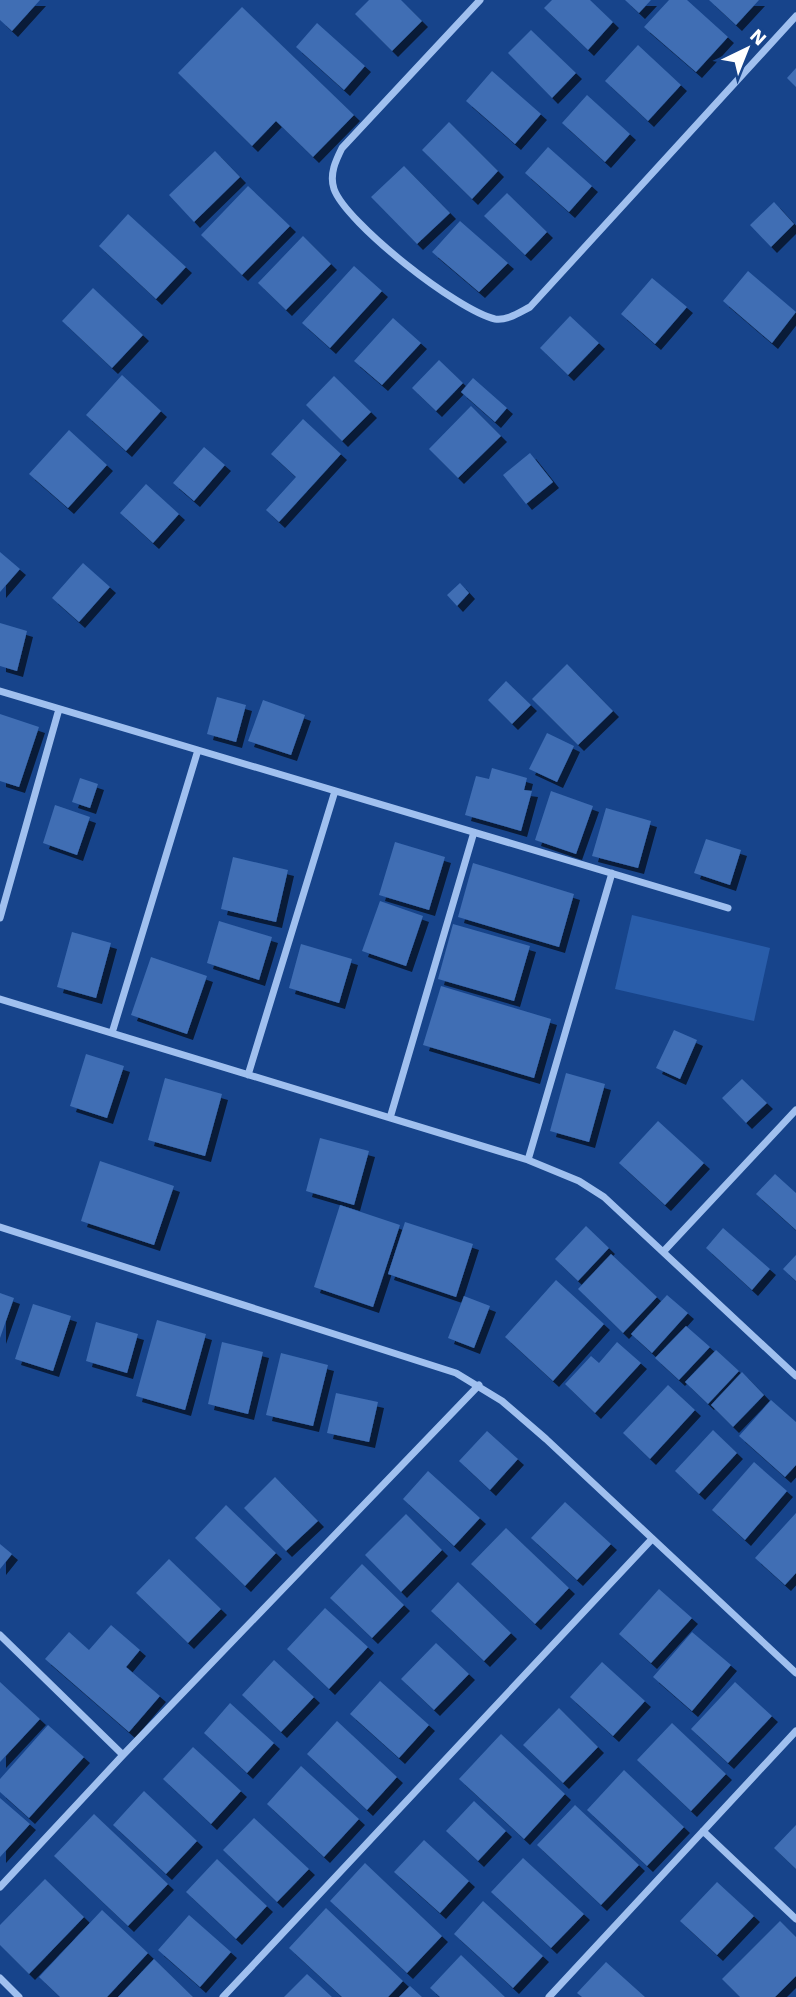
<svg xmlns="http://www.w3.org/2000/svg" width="796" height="1997" viewBox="0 0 796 1997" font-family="'Work Sans',sans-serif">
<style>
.green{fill:#295daa}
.building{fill:#3f6eb4;filter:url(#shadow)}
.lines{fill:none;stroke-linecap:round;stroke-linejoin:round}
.street{stroke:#a0c0ef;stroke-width:7}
</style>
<defs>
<filter id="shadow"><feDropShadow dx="6" dy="6" stdDeviation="0" flood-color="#0009"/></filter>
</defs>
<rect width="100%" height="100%" fill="#17448b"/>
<path class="green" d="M632,915L770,948L754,1021L615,989Z"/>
<path class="building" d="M0,0H40L12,31L0,20Z
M369,0H401L422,21L392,51L355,14Z
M552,0H590L613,22L588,50L544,8Z
M625,0H651L639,13Z
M669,0H687L728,37L696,72L644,27Z
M709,0H759L736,25Z
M242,7L354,115L313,157L276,121L252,146L178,73Z
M317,23L365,66L344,90L296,47Z
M531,30L576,73L552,98L508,53Z
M638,45L681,85L648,121L605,81Z
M796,68V87L787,78Z
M492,71L541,114L515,144L466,101Z
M587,95L630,134L605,162L562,123Z
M449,122L498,171L472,199L422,150Z
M548,147L592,186L569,212L525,173Z
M215,151L240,177L194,222L169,195Z
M404,166L450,213L417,244L371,197Z
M248,186L290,226L242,275L201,235Z
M507,193L547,232L525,255L484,216Z
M774,202L794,224L771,247L750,225Z
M128,214L186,267L156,299L99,246Z
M460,221L508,263L479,292L432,252Z
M303,236L331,264L286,310L258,283Z
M354,266L382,291L330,348L302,323Z
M748,271L796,312L772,343L723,301Z
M652,278L687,307L655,344L621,314Z
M93,288L143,335L112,368L62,321Z
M570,316L599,343L568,375L540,348Z
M393,318L421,343L382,385L354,361Z
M439,360L463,383L436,411L412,388Z
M122,375L161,411L126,451L86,415Z
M334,376L371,412L342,441L306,405Z
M473,378L507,408L495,422L461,392Z
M471,406L501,436L458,478L429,449Z
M303,419L341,454L279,522L266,510L296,477L271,454Z
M69,430L107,465L68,508L29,474Z
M204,447L225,465L194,501L173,483Z
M530,453L553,482L526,504L503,475Z
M146,484L179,514L153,543L120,513Z
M0,552L20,569L0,592Z
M83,563L110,587L79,622L52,598Z
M460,583L469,593L457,606L447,595Z
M0,623L27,631L17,671L0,666Z
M567,664L613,711L578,745L532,699Z
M506,681L531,705L512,724L488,700Z
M217,697L246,705L236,742L207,734Z
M263,700L305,715L291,755L248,741Z
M0,714L39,727L19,787L0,781Z
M547,733L574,746L557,782L529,769Z
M492,768L527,778L524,790L532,791L521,831L465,815L476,776L489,779Z
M80,778L98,784L90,808L72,802Z
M551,791L593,806L576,854L535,840Z
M55,805L90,817L77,855L43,843Z
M606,808L651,821L638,868L592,856Z
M706,839L741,850L730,885L694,873Z
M395,842L445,857L429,910L379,895Z
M233,857L288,870L276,922L221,909Z
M473,863L574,894L559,947L458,917Z
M380,901L423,916L406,966L362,951Z
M219,921L272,937L259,980L207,963Z
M453,924L530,946L514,1001L438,979Z
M72,932L111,943L96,998L57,987Z
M301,944L352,959L339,1003L289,988Z
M151,957L207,976L187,1034L131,1015Z
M441,986L551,1019L534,1078L423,1045Z
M674,1030L697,1040L680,1079L656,1068Z
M86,1054L124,1066L107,1118L70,1106Z
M566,1073L605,1084L589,1142L550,1131Z
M165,1078L222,1094L205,1156L148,1140Z
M742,1079L767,1103L746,1123L722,1098Z
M658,1121L704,1163L665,1205L619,1163Z
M320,1138L369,1151L354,1205L306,1191Z
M100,1161L174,1186L154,1245L81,1221Z
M775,1174L796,1193V1230L756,1194Z
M340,1205L400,1225L373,1307L314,1287Z
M405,1222L473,1244L456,1297L388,1274Z
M586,1226L609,1248L578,1281L555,1259Z
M723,1228L770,1269L752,1290L706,1248Z
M611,1254L657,1297L623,1333L578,1289Z
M796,1255V1281L783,1269Z
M556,1280L604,1324L553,1381L505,1337Z
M0,1293L14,1298L0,1338Z
M667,1295L688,1313L652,1353L631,1334Z
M464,1296L490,1306L474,1348L448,1338Z
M33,1304L71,1316L53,1371L15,1359Z
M157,1320L206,1334L185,1410L136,1396Z
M96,1322L138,1334L127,1373L86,1361Z
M686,1326L710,1347L679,1380L655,1358Z
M222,1342L263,1352L248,1414L208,1404Z
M617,1342L641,1363L595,1413L565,1384L591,1356L599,1363Z
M716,1350L739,1371L708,1404L685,1382Z
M281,1353L328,1365L313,1426L266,1415Z
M742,1372L764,1395L733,1427L711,1405Z
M668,1385L695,1410L650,1459L623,1433Z
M336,1393L378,1402L369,1442L327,1433Z
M771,1400L796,1422V1465L785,1477L739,1436Z
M713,1430L737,1453L699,1494L675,1471Z
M487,1431L518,1459L490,1490L459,1461Z
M754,1462L787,1491L745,1540L712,1510Z
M428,1471L480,1518L454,1546L403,1499Z
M275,1477L318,1521L286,1551L244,1508Z
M565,1502L611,1544L577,1580L531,1538Z
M226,1505L276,1553L245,1586L195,1538Z
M796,1513V1573L785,1585L755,1558Z
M406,1514L442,1550L401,1592L365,1555Z
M506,1528L569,1588L535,1624L471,1564Z
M0,1544L12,1554L0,1569Z
M169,1559L221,1609L188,1643L136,1593Z
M362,1564L404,1605L372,1638L330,1598Z
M458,1582L511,1633L484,1661L431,1611Z
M659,1589L692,1618L651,1663L619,1634Z
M325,1608L368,1647L329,1689L287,1649Z
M111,1625L140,1650L126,1667L160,1696L129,1732L45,1659L69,1632L89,1650Z
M692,1632L731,1665L692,1711L653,1677Z
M436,1643L469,1674L434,1710L401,1679Z
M274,1660L314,1697L281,1732L242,1695Z
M602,1662L645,1701L613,1736L570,1697Z
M380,1681L429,1725L399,1758L350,1714Z
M0,1682L40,1719L0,1762Z
M735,1682L772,1716L728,1763L691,1729Z
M230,1703L274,1743L247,1773L204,1733Z
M559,1708L598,1747L563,1783L523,1745Z
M337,1721L397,1777L367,1810L307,1754Z
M672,1723L726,1774L691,1811L637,1760Z
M48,1725L84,1757L29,1818L0,1792V1779Z
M501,1734L565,1794L524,1839L459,1779Z
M193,1747L241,1791L211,1824L163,1779Z
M301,1766L359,1819L324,1857L267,1804Z
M624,1770L684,1827L647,1866L587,1810Z
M144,1791L197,1841L166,1874L113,1825Z
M0,1798L30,1824L0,1857Z
M474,1801L506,1831L478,1861L446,1831Z
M575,1805L639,1865L601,1905L537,1845Z
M94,1814L168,1884L128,1926L54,1856Z
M254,1818L309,1869L277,1902L223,1850Z
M796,1825V1869L774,1848Z
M424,1840L469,1881L440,1913L394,1872Z
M523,1858L584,1914L551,1948L491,1892Z
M217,1859L267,1906L236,1939L186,1892Z
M365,1863L442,1936L407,1973L330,1901Z
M45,1879L84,1917L29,1974L0,1945V1925Z
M717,1882L754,1916L717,1955L680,1921Z
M483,1901L543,1956L513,1988L454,1934Z
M326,1908L403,1981L388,1997H342L289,1948Z
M102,1910L148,1953L107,1997H60L39,1977Z
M189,1915L231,1952L200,1987L158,1950Z
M780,1921L796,1937V1976L775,1997H740L722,1979Z
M461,1955L505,1997H440L430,1988Z
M154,1959L193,1997H118Z
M606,1962L645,1997H582L577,1993Z
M307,1974L332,1997H284Z
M410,1986L422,1997H399Z"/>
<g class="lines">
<path class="street" d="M480,0L342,148C336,160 329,174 334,189C346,223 458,311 495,319C507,321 520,312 530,307L796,16
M0,691L728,908
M0,918L59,709
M0,999L528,1160L579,1181L604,1197L796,1376
M112,1033L198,750
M248,1075L335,791
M390,1118L474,832
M528,1160L612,873
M0,1227L456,1373L502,1401L546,1439L796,1673
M663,1252L796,1110
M0,1635L123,1755
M703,1831L796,1919
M0,1887L123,1755L479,1385
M0,1978L19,1997
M223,1997L652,1539
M549,1997L796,1731"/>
</g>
<g transform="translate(747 49) rotate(43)" stroke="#17448b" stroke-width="5" paint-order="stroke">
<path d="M0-5L12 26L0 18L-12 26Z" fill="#ffffff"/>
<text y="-10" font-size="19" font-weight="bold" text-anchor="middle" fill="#ffffff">N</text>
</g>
</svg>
